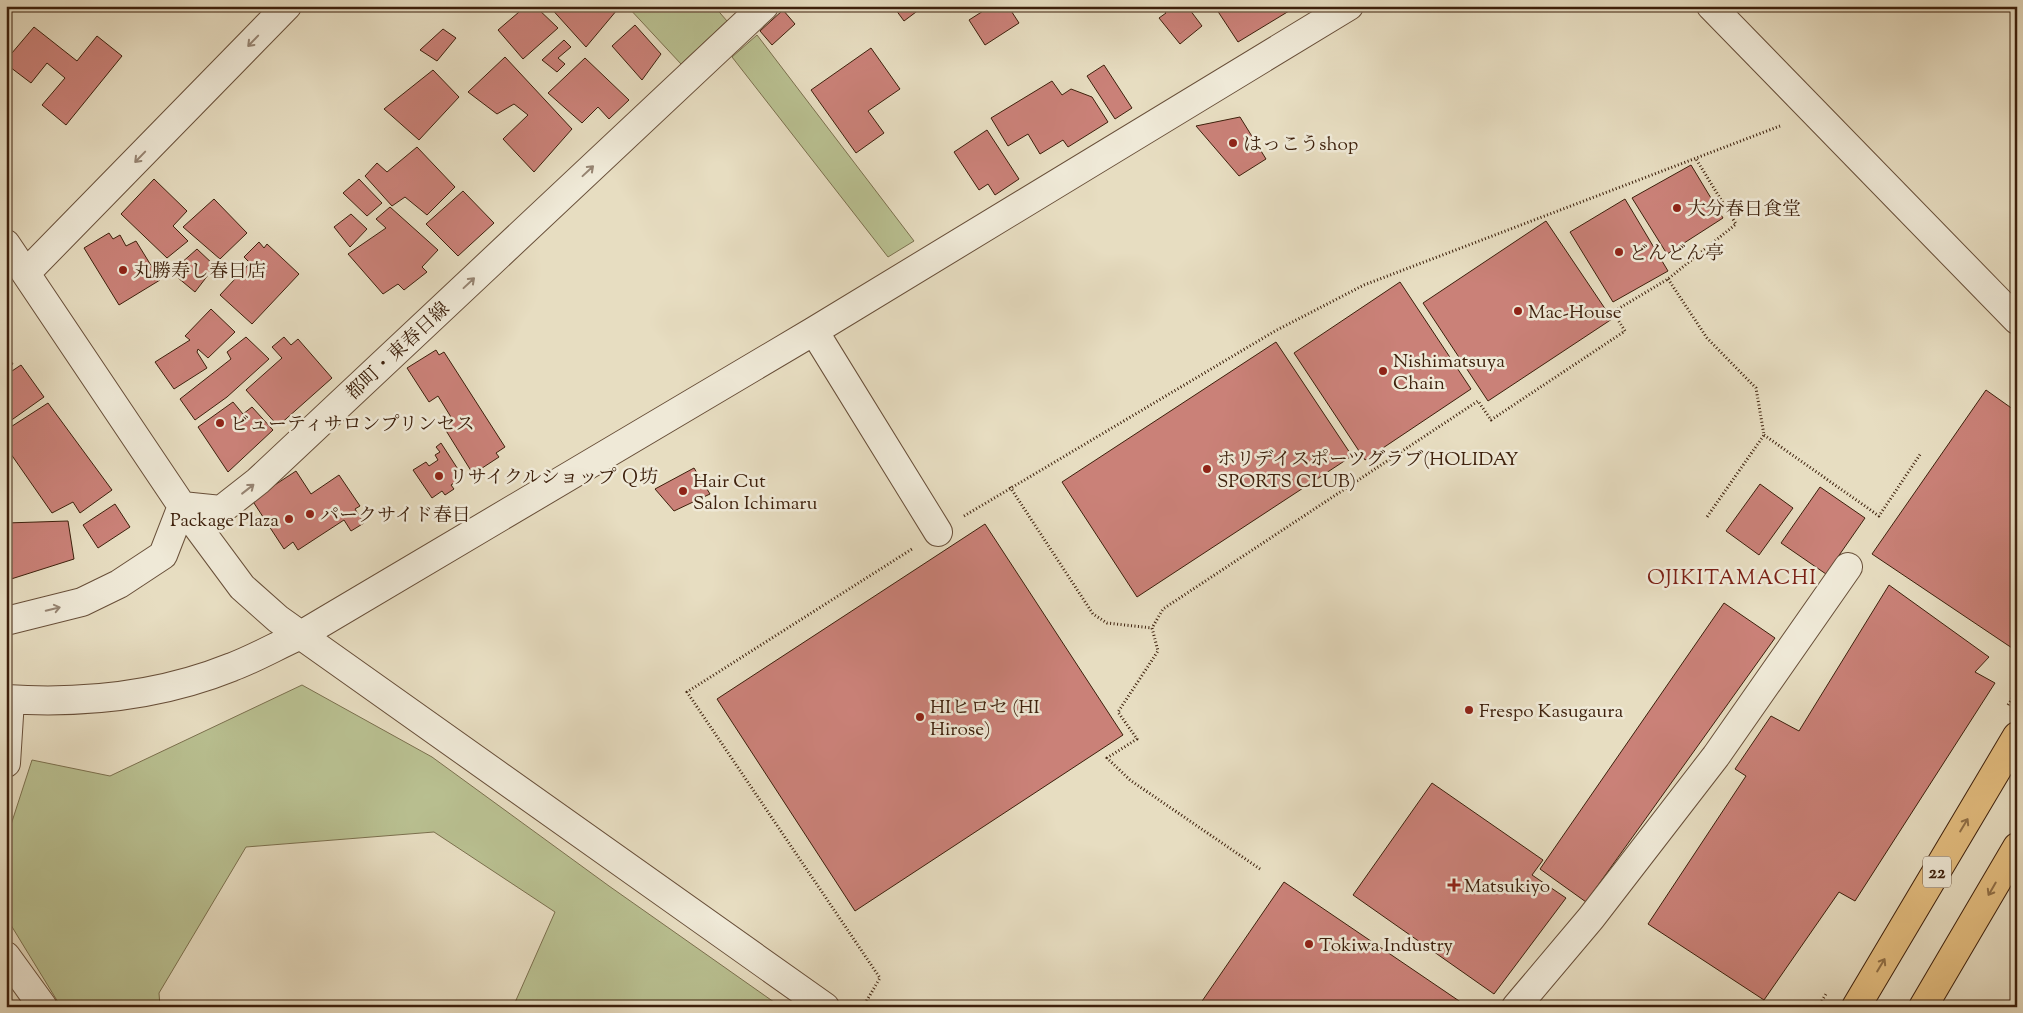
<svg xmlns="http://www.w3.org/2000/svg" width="2023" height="1013" viewBox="0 0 2023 1013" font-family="'Sorts Mill Goudy','Noto Serif JP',serif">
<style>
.green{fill:#b9c091;stroke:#7b704e}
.building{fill:#ca8178;stroke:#3d200c}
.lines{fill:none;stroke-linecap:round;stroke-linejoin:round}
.minor-casing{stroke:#684f39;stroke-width:30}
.major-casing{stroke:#3d200c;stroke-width:30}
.path{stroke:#3d200c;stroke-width:3;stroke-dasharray:1 2.5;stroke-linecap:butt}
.minor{stroke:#efe9d7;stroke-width:28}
.major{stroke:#e4be80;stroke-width:28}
.oneway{stroke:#968472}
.oneway2{stroke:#906f46}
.poi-dot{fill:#8f2418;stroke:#efe9d7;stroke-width:2}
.labels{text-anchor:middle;stroke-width:5;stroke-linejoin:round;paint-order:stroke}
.shield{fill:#efe9d7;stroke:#725c49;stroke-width:1}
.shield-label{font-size:18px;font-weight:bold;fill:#3d200c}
.poi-label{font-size:19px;fill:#3d200c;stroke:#efe9d7;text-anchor:start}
.street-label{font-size:19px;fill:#3d200c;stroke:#efe9d7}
.quarter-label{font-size:21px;letter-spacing:1px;fill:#7a1f14;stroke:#efe9d7}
</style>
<rect width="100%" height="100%" fill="#e7ddc1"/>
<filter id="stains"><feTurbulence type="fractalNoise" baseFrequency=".004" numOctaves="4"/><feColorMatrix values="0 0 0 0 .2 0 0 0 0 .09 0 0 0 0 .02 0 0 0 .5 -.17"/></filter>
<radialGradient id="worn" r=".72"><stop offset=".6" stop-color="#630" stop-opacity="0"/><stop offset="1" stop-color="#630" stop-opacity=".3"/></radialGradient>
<path class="green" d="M627,6H714L727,21L681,64Z
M757,35L914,241L888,257L732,57Z
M302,685L432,757L609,886L781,1007H513L555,912L434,832L246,847L159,993L160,1007H61L6,917V840L32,760L110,776Z"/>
<path class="building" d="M526,6H535L558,28L523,59L498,30Z
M549,6H613L617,10L586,47Z
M893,6H924L904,21Z
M991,6H1008L1019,23L985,45L969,20Z
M1160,6H1187L1202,26L1180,44L1159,18L1166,13Z
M1223,6H1286L1289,11L1238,42L1217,10Z
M783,10L795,24L772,45L760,31Z
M635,25L661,54L642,80L612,46Z
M34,27L77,61L97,36L122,56L66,125L42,105L65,78L47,63L31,83L6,64V60Z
M443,29L456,38L437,61L420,50Z
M564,40L571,47L558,58L565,64L557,72L542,60Z
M871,48L900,89L868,111L884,133L856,153L811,90Z
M505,57L572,129L534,172L503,139L528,115L514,104L497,114L468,92Z
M585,58L629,100L609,119L598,107L582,123L548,93Z
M1104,65L1132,108L1115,119L1087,76Z
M433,70L459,97L419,140L384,109Z
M1052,81L1062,95L1071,89L1092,97L1108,122L1068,147L1063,140L1040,154L1028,134L1008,146L991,118Z
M1240,117L1266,159L1239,176L1196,126Z
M987,130L1019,179L995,195L988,184L979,190L954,152Z
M417,147L455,187L427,215L405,197L392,206L365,176L377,163L387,172Z
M1691,165L1723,218L1667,254L1632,198Z
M154,179L187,211L173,226L188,241L167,258L121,214Z
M359,179L382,203L367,216L343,193Z
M463,191L494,223L458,256L426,224Z
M214,199L247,233L220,259L183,227Z
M1625,199L1668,271L1613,302L1570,232Z
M390,207L438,250L422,267L427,272L404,290L398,284L383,294L348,254L386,228L376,219Z
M351,214L367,229L350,247L334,227Z
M1546,221L1612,319L1488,401L1423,303Z
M109,233L113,239L120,235L126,246L136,241L160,280L119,305L84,248Z
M259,242L264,248L267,244L299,274L252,324L220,295L250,263L244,257Z
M197,249L215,266L195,292L171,272Z
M1400,282L1471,389L1365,460L1294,353Z
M211,309L235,332L208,358L198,349L197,352L207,368L174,389L155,362L190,340L185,336Z
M246,337L269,359L227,397L195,420L180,399L231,359L227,352Z
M284,337L291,345L298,339L332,378L278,426L246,390L282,358L272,347Z
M1276,342L1352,456L1137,597L1062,482Z
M436,350L439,355L444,352L505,447L496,453L499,457L473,474L445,429L454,422L438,396L429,402L407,368Z
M6,353L13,364L6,368Z
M21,365L44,397L6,424V375Z
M1986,390L2017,412V642L2012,648L1872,554Z
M233,402L243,414L252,407L273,430L228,472L198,427Z
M48,403L112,490L80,513L73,502L52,513L6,447V430Z
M441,443L463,477L451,485L454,489L445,495L442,491L432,498L413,470L426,462L429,466L438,460L435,455L440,452L436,447Z
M694,468L710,494L674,511L655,489Z
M296,471L311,494L339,475L360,506L355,509L364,523L351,531L344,520L298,550L293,542L284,549L252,500Z
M1760,484L1793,508L1759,555L1726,531Z
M1820,487L1865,518L1826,574L1781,543Z
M115,504L130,527L98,548L83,525Z
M68,521L74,559L8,580L6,523Z
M985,524L1123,735L855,911L717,699Z
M1889,585L1989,657L1975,672L1995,683L1855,901L1839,892L1764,1000L1648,924L1746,776L1735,769L1771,716L1799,731Z
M1724,603L1775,638L1586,902L1540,869Z
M1432,783L1543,860L1532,875L1566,898L1494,994L1353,895Z
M1284,882L1468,1007H1198Z"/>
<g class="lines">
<defs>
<path id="minor" d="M1711,6L2017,320
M6,244L182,506L242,587L278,619L825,1007
M26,273L287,6
M814,331L938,532
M6,621L82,602L119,584L163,555L182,506L221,510L258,481L764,6
M6,699C83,704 160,696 232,667C256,658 278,645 301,635L814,331L1349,6
M6,763L10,700
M6,956L43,1007
M1516,1007L1591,918L1716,756L1848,567"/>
<path id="major" d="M1856,1007L2017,736
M1923,1007L2017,847"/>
</defs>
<use href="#minor" class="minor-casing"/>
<use href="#major" class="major-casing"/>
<path class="path" d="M1668,279L1707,338L1756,388L1764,435L1707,517
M1764,435L1879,516L1921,453
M1010,487L1093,614L1107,623L1152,628
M964,516L1275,331L1364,285L1780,126
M2008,705L2017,691
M1260,869L1130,780L1107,758L1137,739L1118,712L1158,651L1152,628L1163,609L1478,401L1491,420L1625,331L1613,312L1668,279L1736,224L1696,159
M863,1007L880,978L687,692L912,549
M1818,1007L1826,994"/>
<use href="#minor" class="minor"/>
<use href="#major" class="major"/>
</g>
<defs><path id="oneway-shaft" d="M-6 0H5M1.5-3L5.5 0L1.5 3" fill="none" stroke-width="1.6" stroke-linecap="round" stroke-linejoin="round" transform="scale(1.25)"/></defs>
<g class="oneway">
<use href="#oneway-shaft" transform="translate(253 41) rotate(134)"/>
<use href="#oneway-shaft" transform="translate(140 157) rotate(134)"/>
<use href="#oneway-shaft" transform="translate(588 171) rotate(-43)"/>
<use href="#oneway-shaft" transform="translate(469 283) rotate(-43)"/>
<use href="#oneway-shaft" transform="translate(248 489) rotate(-38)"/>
<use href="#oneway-shaft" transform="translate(53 609) rotate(-14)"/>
</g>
<g class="oneway2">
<use href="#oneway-shaft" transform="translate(1964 825) rotate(-59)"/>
<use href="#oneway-shaft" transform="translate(1992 889) rotate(120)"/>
<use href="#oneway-shaft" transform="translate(1881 965) rotate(-59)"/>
</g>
<g class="poi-dot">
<circle cx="1233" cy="143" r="5"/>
<circle cx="1677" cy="208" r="5"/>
<circle cx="1619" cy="252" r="5"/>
<circle cx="123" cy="270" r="5"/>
<circle cx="1518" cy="311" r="5"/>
<circle cx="1383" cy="371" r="5"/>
<circle cx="220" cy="423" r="5"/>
<circle cx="1207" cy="469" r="5"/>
<circle cx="439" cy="476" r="5"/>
<circle cx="683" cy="491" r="5"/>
<circle cx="310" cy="514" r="5"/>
<circle cx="289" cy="519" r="5"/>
<circle cx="1469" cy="710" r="5"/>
<circle cx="920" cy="717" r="5"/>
<path d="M1451.5 877.5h5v5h5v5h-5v5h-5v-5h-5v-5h5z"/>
<circle cx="1309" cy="944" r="5"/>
</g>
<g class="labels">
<rect class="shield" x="1923" y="856.5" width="28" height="31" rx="4"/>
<g class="shield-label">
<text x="1937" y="878">22</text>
</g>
<g class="poi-label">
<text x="1243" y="150">はっこうshop</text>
<text x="1687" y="215">大分春日食堂</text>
<text x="1629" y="259">どんどん亭</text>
<text x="133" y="277">丸勝寿し春日店</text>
<text x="1528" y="318">Mac-House</text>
<text x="1393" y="367">Nishimatsuya<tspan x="1393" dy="22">Chain</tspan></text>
<text x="230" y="430">ビューティサロンプリンセス</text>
<text x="1217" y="465">ホリデイスポーツグラブ(HOLIDAY<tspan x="1217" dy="22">SPORTS CLUB)</tspan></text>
<text x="449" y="483">リサイクルショップ Ｑ坊</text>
<text x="693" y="487">Hair Cut<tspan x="693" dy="22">Salon Ichimaru</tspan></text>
<text x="320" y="521">パークサイド春日</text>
<text x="279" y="526" text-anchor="end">Package Plaza</text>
<text x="930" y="713">HIヒロセ (HI<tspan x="930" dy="22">Hirose)</tspan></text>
<text x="1479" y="717">Frespo Kasugaura</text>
<text x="1464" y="892">Matsukiyo</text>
<text x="1319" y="951">Tokiwa Industry</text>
</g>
<g class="street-label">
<text transform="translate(397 350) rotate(-43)" y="7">都町・東春日線</text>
</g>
<g class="quarter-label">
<text x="1732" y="584">OJIKITAMACHI</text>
</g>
</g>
<rect width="2023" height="1013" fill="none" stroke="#e7ddc1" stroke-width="25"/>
<rect x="8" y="8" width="2008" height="998" fill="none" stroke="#3d200c" stroke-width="2.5"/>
<rect x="12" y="12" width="1998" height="988" fill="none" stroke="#3d200c"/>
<rect width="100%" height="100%" filter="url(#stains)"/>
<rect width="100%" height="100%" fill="url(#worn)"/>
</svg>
